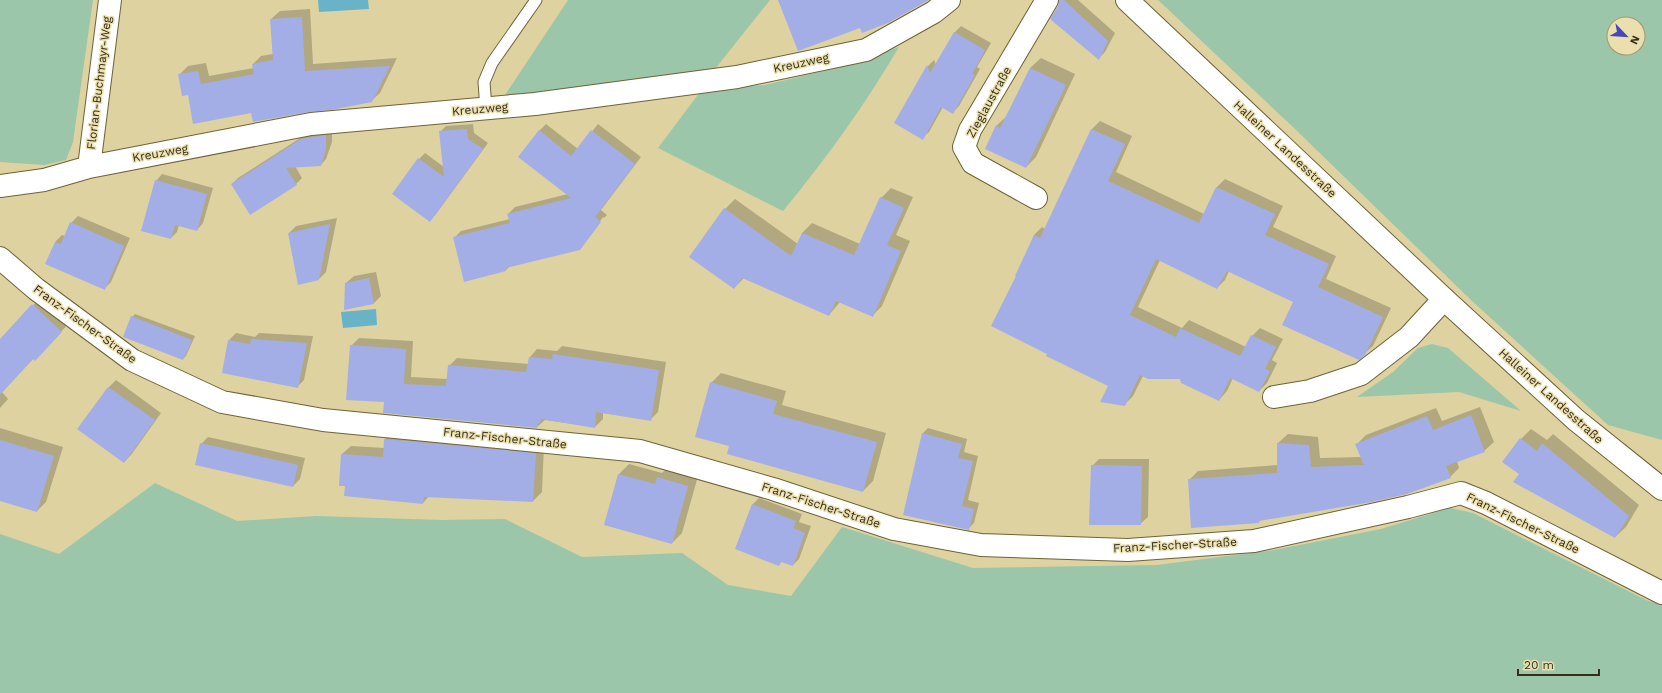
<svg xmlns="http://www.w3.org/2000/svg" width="1662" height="693" viewBox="0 0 1662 693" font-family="'Work Sans',sans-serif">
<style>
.green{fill:#9bc6aa;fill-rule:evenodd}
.water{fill:#68b3c7}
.shadow{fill:#0003}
.building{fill:#a4aee6}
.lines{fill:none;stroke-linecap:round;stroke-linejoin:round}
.lane-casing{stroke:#6e6336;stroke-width:13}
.street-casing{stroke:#6e6336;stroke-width:24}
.secondary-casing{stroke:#6e6336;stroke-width:24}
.lane{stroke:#fff;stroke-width:11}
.street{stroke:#fff;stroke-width:22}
.secondary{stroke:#fff;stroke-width:22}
.labels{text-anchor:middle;stroke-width:3;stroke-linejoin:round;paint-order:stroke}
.street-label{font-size:12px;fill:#342f1c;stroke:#ebdfad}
</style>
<rect width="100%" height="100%" fill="#ded2a1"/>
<path class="green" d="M0,0H93L73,142L66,160L44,165L0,162Z
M568,0H770L715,69L503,98Z
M1158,0H1662V440L1608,425L1472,301L1294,128ZM1614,24H1638V48H1614Z
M899,47C865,105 826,159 783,211L658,148L703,88L765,85L853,64Z
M1432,344L1448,348L1521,411L1459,392L1357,397L1393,372L1418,348Z
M155,483L237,521L316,516L442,520L505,519L582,557L682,553L728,585L791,596L842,527L973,568L1157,565L1274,550L1381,529L1450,508L1473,513L1646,600L1662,605V693H0V534L59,554Z"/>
<path class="water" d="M318,0H368L369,9L319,12Z
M376,309L377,325L343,328L341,312Z"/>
<path class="shadow" d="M1060,0H1078L1115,33L1105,52L1098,59L1059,6Z
M310,9L313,64L397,58L380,93L371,101L252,112L188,94L180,74L188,66L206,63L209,76L254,68L253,64L261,56L273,54L271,19L280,11Z
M961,26L991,43L977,67L980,69L959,106L953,112L943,107L929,132L922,138L896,123L928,66L934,60L936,65L955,32Z
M1041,58L1075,74L1036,157L1026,167L996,126L1007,116L1030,68Z
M1100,121L1132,136L1116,172L1204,214L1217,187L1225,179L1283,206L1273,227L1336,256L1326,279L1391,308L1373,346L1364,354L1294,301L1229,271L1225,280L1217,288L1160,260L1138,307L1182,328L1189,320L1246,347L1252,336L1260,328L1283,339L1272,360L1277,363L1267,383L1259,391L1233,378L1227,391L1219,400L1181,378L1143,376L1133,396L1124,405L1109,385L1048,354L1018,276L1034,235L1042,227L1045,229L1092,129Z
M473,124L474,133L488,143L436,214L430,220L419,159L425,153L444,167L440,132L446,126Z
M546,124L578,149L598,124L641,157L601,210L607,215L604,218L603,217L580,249L510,266L506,270L454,238L461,231L510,219L508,214L515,207L568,194L539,131Z
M332,130V142L326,159L320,166H295L302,178L296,184L250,213L232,184L238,178L308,133Z
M162,174L213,188L203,223L197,230L179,225L177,232L171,238L156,181Z
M891,188L913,197L896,235L910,241L882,306L872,316L840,302L829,315L744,278L734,288L725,209L735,199L798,244L802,233L812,223L860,244L881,198Z
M78,216L130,238L111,282L104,289L55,242L62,235L65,236L71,223Z
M337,218L326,272L319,279L289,233L296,226Z
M376,272L381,296L374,303L345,309L346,283L354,276Z
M42,296L70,322L44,350L34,358L2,392L8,399L0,408V341Z
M135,314L195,336L186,356L183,359L132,317Z
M236,333L255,337L259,333L313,336L304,380L297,387L229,340Z
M359,338L413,341L411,377L448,379L449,366L457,358L529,364L530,357L537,349L557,351L562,346L666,362L658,412L650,420L603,413V419L595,427L545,420L537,427L385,401L351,346Z
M721,373L786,391L782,405L886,433L873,481L863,491L730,446L711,383Z
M116,380L161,413L131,455L124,462L78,429L109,387Z
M1480,407L1494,442L1484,451L1457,461L1459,468L1450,477L1261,519L1259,522L1189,480L1198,471L1278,465V443L1288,434L1318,437L1320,458L1361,457L1357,444L1366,435L1436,408L1442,421Z
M0,428L63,447L46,502L37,511L0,500Z
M928,428L967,439L964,452L978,456L968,500L979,503L974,523L968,529L922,434Z
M1531,429L1547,440L1553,434L1639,505L1626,527L1615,537L1521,439Z
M394,431L544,445L542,492L533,501L429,496L423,503L340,485L342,454L351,446L385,448V439Z
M208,437L305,458L300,479L293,486L201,444Z
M1099,459H1149L1148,517L1140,524L1092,466Z
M629,464L662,473L668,467L698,476L682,533L672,543L605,524L619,474Z
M759,498L802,514L799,522L811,526L799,559L793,565L782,561L779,565L736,548L753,504Z"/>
<path class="building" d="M778,0H929L888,23L862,33L860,28L798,51Z
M1059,0H1064L1108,41L1099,60L1050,19L1058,6Z
M302,17L305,71L390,66L372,102L331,110L309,112L253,122L251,113L193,124L188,95L182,96L178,74L198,71L201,84L254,74L252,64L273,60L270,19Z
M954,32L985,50L972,74L975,75L953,114L941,107L923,140L894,123L927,65L930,73Z
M1030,68L1066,85L1026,168L985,149L996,125L1000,128Z
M467,129L468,139L483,149L430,222L392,194L418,158L444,177L439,131Z
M1091,129L1125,144L1108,181L1199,223L1216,187L1275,214L1265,235L1329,264L1318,287L1383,317L1365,355L1359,360L1282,325L1293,302L1227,271L1217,289L1156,259L1130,315L1176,337L1180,328L1240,356L1251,335L1276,347L1265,369L1270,371L1259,392L1230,378L1219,401L1181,383L1180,379H1148L1140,375L1125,406L1100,402L1108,386L1046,356L1047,354L991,326L1016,276H1015L1034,235L1040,238Z
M539,130L571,156L591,130L635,164L595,217L601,222L580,250L506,268V271L464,282L453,237L510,223L507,214L571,198L518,157Z
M326,135V149L321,166L286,168L297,185L250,215L231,184L301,139Z
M155,180L207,194L197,231L175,225L171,239L141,231Z
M880,197L904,208L887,245L901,251L873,317L836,301L829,316L742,278L734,289L689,257L724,208L791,256L802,233L854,255Z
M70,222L124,246L105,290L45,264L55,242L61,244Z
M330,224L319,280L298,285L288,233Z
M369,278L374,304L344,310L345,283Z
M32,304L62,332L35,361L33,359L0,395V339Z
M131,316L192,340L183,360L123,337Z
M251,339L307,343L298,388L222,373L228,340L250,344Z
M350,345L406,349L404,384L446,386L448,365L526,372L529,357L552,359L553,354L659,370L651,421L596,412L595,428L541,419L540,423H538L537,428L383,413L384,402L346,400Z
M710,382L777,401L773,414L877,442L863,492L727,454L729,446L695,437Z
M108,387L155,420L124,463L77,429Z
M1471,415L1485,452L1446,466L1451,478L1407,494L1372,502L1259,521V523L1191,528L1188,479L1277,473V443L1309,445L1311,467L1364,465L1355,444L1427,416L1433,430Z
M922,433L962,444L958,458L973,461L962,506L974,509L969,530L903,515Z
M1520,438L1537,451L1542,443L1629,516L1615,538L1513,482L1519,474L1502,462Z
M384,439L536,453L533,502L424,497L423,504L344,496L345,486H339L341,454L383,457Z
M0,440L54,456L37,512L0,501Z
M200,443L298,465L293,487L195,465Z
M1091,465L1142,466L1141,525H1089Z
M618,474L655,484L657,477L688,486L672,544L604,525Z
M752,504L796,521L793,528L805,533L793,566L781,562L779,566L735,549Z"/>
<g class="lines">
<defs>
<path id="lane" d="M486,109L484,82L492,63L536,0"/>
<path id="street" d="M89,167L110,0
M0,186L44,180L89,167L311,124L535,104L737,77L866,50L934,12L949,0
M1036,198L973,163L964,147L970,130L1047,0
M0,258L36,289L132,360L222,402L323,420L640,451L773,489L894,529L981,545L1128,550L1254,541L1408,507L1461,493L1486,503L1662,593
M1274,397L1310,391L1361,374L1409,337L1444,299"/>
<path id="secondary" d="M1127,0L1444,299L1576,420L1662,489"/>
</defs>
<use href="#lane" class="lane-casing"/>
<use href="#street" class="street-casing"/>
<use href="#secondary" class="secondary-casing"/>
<use href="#lane" class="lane"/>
<use href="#street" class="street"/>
<use href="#secondary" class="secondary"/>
</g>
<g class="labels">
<g class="street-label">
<text transform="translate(801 63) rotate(-12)" y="4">Kreuzweg</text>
<text transform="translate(99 83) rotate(-83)" y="4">Florian-Buchmayr-Weg</text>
<text transform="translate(989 102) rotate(-61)" y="4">Zieglaustraße</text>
<text transform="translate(480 109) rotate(-5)" y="4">Kreuzweg</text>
<text transform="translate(1285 149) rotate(43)" y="4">Halleiner Landesstraße</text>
<text transform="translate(160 153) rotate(-10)" y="4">Kreuzweg</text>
<text transform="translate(85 324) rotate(36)" y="4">Franz-Fischer-Straße</text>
<text transform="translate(1551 396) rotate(42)" y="4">Halleiner Landesstraße</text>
<text transform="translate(505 438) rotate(6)" y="4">Franz-Fischer-Straße</text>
<text transform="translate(821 505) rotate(18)" y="4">Franz-Fischer-Straße</text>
<text transform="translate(1523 523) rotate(26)" y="4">Franz-Fischer-Straße</text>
<text transform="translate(1175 545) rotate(-3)" y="4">Franz-Fischer-Straße</text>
</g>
</g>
<g transform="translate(1626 36) rotate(115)"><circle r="19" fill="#ebdfad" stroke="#a29973"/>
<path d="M0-3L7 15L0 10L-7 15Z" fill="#4547bd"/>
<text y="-6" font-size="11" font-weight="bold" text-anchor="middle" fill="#342f1c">N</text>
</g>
<path d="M1518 669v6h81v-6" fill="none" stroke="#342f1c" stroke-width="2"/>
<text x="1524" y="669" font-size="12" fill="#342f1c" stroke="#ebdfad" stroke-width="3" paint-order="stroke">20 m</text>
</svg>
